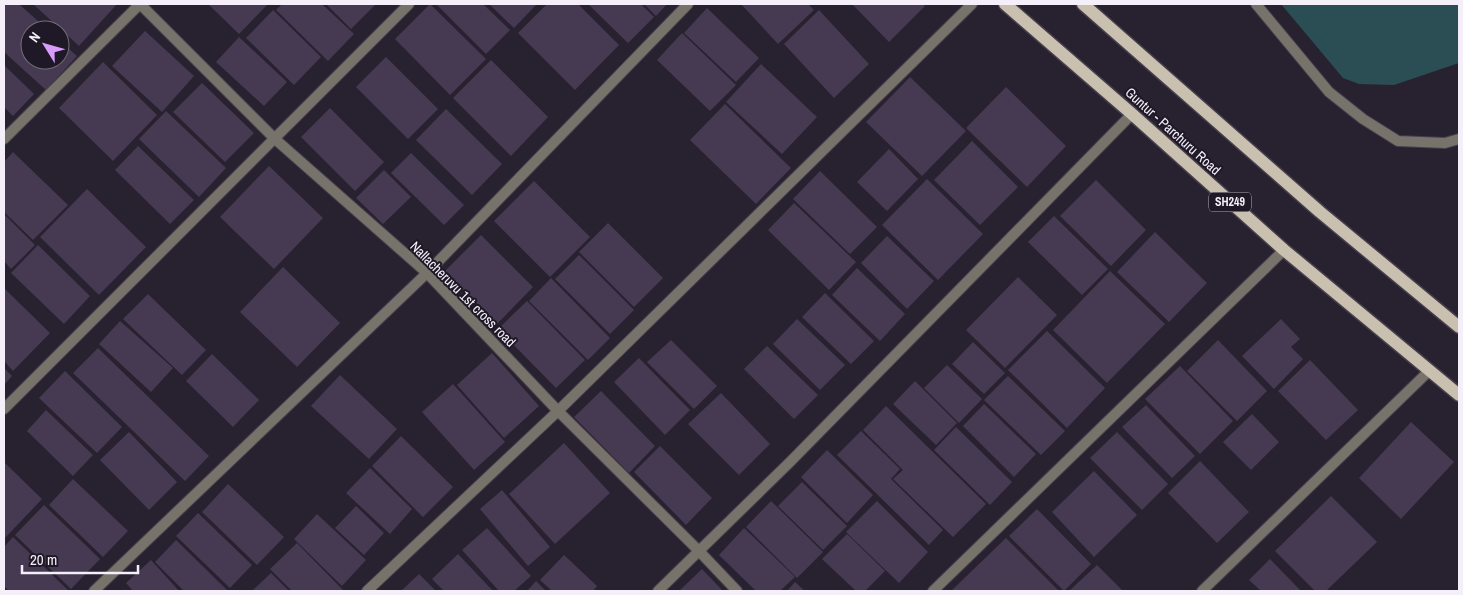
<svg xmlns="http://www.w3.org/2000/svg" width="1463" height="595" viewBox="0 0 1463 595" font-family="'Archivo Narrow',sans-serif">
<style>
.water{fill:#2a4e54}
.building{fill:#463a52}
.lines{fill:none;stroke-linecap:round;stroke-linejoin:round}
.minor-casing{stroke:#453e4c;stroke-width:12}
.primary-casing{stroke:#453e4c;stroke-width:15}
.minor{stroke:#77726a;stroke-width:10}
.primary{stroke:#cac0b0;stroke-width:12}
.labels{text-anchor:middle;stroke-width:4;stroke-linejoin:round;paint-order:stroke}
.shield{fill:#1f1826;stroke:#b4aeba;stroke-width:1}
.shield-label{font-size:12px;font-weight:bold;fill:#f4eff9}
.street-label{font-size:14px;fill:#f4eff9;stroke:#1f1826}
</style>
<rect width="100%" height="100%" fill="#282130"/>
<path class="water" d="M1281,4H1459V63L1394,85L1359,84L1343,78Z"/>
<path class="building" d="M4,4H19L48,30H30V60H60V41L77,56L46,90L4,52Z
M33,4H117L79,46Z
M208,4H268L239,34Z
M282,4H322L354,34L328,61L276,10Z
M326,4H376L351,29Z
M430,4L486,59L450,95L395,39Z
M436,4H483L510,30L486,54Z
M489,4H537L514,28Z
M547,4H578L619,45L575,90L518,33Z
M588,4H641L654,17L628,43Z
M644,4H667L656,16Z
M741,4H808L814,10L778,44Z
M852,4H922L925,6L889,42Z
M707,8L759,58L736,82L684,33Z
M273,10L321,57L294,85L246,38Z
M819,10L869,64L834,98L784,44Z
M145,31L194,76L162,112L112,66Z
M682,33L736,85L710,111L657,60Z
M239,37L287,82L264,106L216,62Z
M386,57L438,109L408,139L356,87Z
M491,60L548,117L511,156L453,98Z
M103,62L157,115L113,161L59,108Z
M761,64L817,117L782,154L726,102Z
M4,65L34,94L13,116L4,107Z
M910,77L966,131L922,176L866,122Z
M202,83L254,133L225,162L173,112Z
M1006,87L1066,146L1027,187L966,128Z
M725,104L791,168L756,204L690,140Z
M330,108L384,162L355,191L301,137Z
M446,109L502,164L472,195L416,140Z
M166,111L226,168L199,197L139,139Z
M972,141L1018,187L980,225L934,180Z
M138,146L194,200L170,224L115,170Z
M889,149L918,179L887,211L857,182Z
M13,152L68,205L33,240L4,212V162Z
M411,153L464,205L444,225L391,173Z
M269,166L323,218L274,269L220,217Z
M384,170L411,197L383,224L356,198Z
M820,171L877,227L850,254L793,199Z
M927,179L983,234L938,280L882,225Z
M1096,180L1146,230L1111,266L1060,216Z
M534,181L590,237L550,277L494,221Z
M87,189L146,247L99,295L40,237Z
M794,203L856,262L829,290L768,230Z
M4,214L35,245L11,269L4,261Z
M1054,216L1108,269L1082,295L1028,242Z
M608,223L663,278L634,307L579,252Z
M1155,232L1207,283L1169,322L1117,272Z
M481,235L533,287L497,324L445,271Z
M887,236L934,281L907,309L861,263Z
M38,245L90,296L64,324L11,273Z
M579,255L634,310L610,334L555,279Z
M283,267L340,323L297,367L240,312Z
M857,268L905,314L880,341L832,295Z
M1110,271L1165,324L1107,383L1053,330Z
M1018,277L1057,315L1005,368L966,330Z
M551,278L610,338L588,360L529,301Z
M5,289L50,333L13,371L4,361V290Z
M825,293L874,341L851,364L802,317Z
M148,294L206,350L182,375L123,319Z
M527,301L585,360L556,388L498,329Z
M797,319L845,365L820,390L773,344Z
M1281,319L1300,339L1291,347L1303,359L1274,389L1242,356Z
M120,321L173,368L151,392L99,344Z
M1047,331L1105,388L1067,428L1008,370Z
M671,340L717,386L694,409L647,362Z
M1218,340L1267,391L1237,421L1187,371Z
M973,342L1005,373L984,394L952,364Z
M767,346L818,395L794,419L744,369Z
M98,348L209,456L185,481L73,373Z
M492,353L539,406L504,438L457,385Z
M212,354L259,400L233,427L186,381Z
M639,358L690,410L665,435L614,382Z
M1310,360L1358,410L1326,440L1278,391Z
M947,365L982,399L959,423L924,388Z
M1180,366L1233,421L1200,454L1145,399Z
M4,368L12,376L4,385Z
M65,371L122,427L97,453L39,398Z
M340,375L397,429L369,459L311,406Z
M1008,376L1065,431L1041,455L984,400Z
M915,381L957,423L936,445L893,404Z
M453,384L505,442L474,470L422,412Z
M601,391L655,446L629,473L574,417Z
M721,393L770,444L739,475L688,424Z
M984,404L1036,454L1014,477L963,426Z
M1146,405L1195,456L1172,478L1122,427Z
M886,406L986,504L953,537L893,479L903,470L863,430Z
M46,410L93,455L73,476L27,431Z
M1252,414L1279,442L1251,470L1223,442Z
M1411,422L1454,462L1401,519L1359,478Z
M956,427L1012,482L990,505L934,450Z
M861,431L900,469L891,479L943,530L929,545L837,455Z
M129,432L177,482L149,510L100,460Z
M1117,432L1168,484L1142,510L1090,458Z
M401,436L453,487L423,517L372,466Z
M564,443L610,493L555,544L509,494Z
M660,446L712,498L686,525L634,472Z
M827,450L873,495L847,523L801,477Z
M1200,461L1249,512L1217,543L1168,493Z
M4,462L42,499L4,539Z
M370,468L412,509L390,534L346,493Z
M1094,471L1137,515L1094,557L1052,512Z
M73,479L128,531L103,557L49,505Z
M802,482L847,526L823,550L778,506Z
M228,484L284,537L257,565L202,512Z
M502,490L550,547L528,566L480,509Z
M1331,496L1377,542L1326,591H1315L1275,551Z
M771,501L823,552L797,578L746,527Z
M877,501L928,552L899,583L846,532Z
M44,505L100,559L71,589L15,535Z
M356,506L384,533L364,555L335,528Z
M1037,509L1091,564L1064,591L1009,536Z
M198,513L252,565L230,588L176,536Z
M317,514L366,560L342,586L294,539Z
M487,528L531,576L514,591H499L462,550Z
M744,528L795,577L780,591H756L719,555Z
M847,534L885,571L865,591H856L822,559Z
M13,537L69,591H9L4,586V547Z
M1006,538L1059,591H951Z
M176,540L228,591H184L155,562Z
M297,543L344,591H292L270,569Z
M458,554L493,591H444L432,579Z
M564,555L597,586L593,591H552L540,580Z
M1270,559L1301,591H1261L1249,580Z
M151,560L179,591H133L126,583Z
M1097,565L1123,591H1069Z
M702,569L723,591H679Z
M271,573L289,591H252Z
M419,574L436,591H401Z
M536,581L546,591H527Z
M795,582L805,591H787Z"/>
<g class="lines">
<defs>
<path id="minor" d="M140,4L275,139L427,273L558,411L699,551L737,591
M1256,4L1329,92L1363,119L1398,141L1445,143L1459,139
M4,139L140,4
M4,409L409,4
M94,591L427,273L688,4
M367,591L558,411L972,4
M658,591L790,462L1132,114
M933,591L1284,250
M1202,591L1429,371"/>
<path id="primary" d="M1005,4L1132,114L1284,250L1459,395
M1083,4L1320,212L1459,327"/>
</defs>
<use href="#minor" class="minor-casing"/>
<use href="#primary" class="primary-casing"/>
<use href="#minor" class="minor"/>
<use href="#primary" class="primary"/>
</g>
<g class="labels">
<rect class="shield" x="1209" y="192.5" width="42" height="19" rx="4"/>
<g class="shield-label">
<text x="1230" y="206">SH249</text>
</g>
<g class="street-label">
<text transform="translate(1173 131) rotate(42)" y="5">Guntur - Parchuru Road</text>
<text transform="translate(463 294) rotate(45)" y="5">Nallacheruvu 1st cross road</text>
</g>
</g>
<rect width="1463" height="595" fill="none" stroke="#f4eff9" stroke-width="10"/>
<g transform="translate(45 45) rotate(307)"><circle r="24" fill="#1f1826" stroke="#746e7a"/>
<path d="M0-4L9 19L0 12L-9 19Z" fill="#d79bf9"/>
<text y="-8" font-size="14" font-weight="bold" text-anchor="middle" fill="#f4eff9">N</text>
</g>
<path d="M22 565v8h116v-8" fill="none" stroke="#f4eff9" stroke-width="2.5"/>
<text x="30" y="565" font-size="15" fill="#f4eff9" stroke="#1f1826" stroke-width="4" paint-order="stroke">20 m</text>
</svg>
